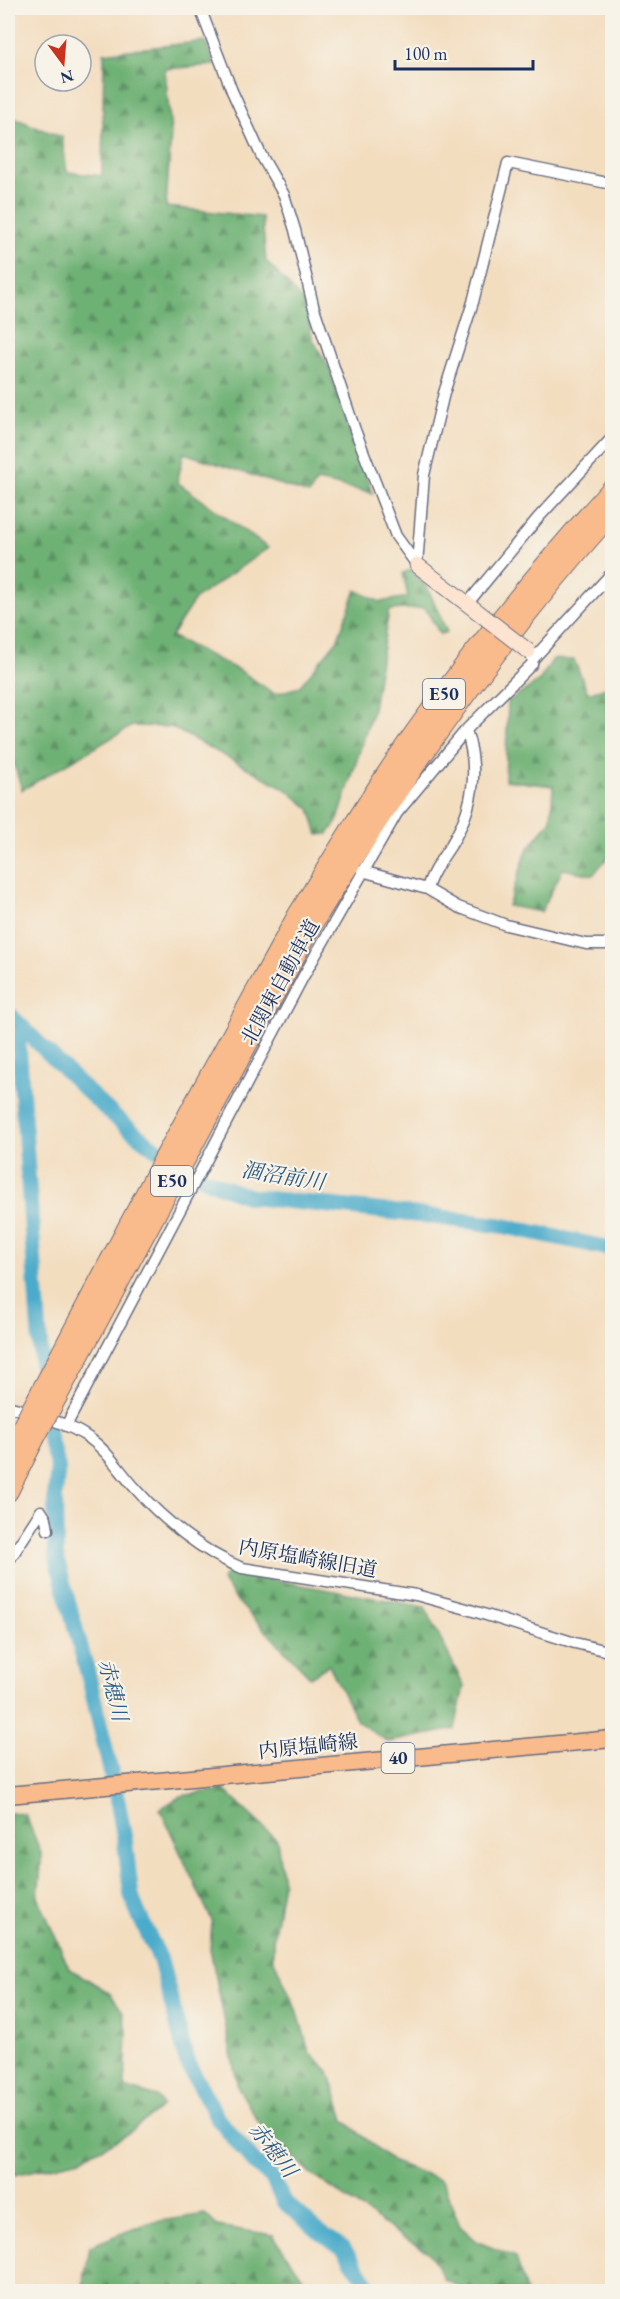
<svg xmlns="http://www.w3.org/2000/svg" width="620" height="2299" viewBox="0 0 620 2299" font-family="'EB Garamond','Noto Serif JP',serif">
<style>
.forest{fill:url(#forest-firs);stroke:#447069;stroke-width:1.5}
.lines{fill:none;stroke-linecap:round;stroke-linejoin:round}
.river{stroke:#4babca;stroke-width:16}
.street-casing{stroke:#676c80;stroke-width:13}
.secondary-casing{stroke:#676c80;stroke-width:17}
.primary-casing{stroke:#676c80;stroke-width:19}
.highway-casing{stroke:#676c80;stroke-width:22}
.street{stroke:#fff;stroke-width:10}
.secondary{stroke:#fde4d1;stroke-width:15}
.primary{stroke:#fabb8c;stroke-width:16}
.highway{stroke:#fabb8c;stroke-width:20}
.secondary-bridge-casing{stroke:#676c80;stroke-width:17;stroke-linecap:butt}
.highway-bridge-casing{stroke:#676c80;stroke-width:22;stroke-linecap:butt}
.secondary-bridge{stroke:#fde4d1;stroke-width:15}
.highway-bridge{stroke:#fabb8c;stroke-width:20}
.labels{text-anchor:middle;stroke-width:4.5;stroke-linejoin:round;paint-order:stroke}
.shield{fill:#f7f3e8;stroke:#5d6a87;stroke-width:1.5}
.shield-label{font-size:18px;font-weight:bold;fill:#1b2f5e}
.street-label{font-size:20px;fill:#1b2f5e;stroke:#f7f3e8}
.water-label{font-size:21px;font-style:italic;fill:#2c5a84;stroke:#f7f3e8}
</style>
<defs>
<pattern id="forest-firs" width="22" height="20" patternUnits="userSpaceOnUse" patternTransform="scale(1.5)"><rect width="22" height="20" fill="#6eb174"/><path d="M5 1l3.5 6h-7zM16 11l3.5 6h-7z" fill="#5a9062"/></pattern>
</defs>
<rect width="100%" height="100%" fill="#f7f3e8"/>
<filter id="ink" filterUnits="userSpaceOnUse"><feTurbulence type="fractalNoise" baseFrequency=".0167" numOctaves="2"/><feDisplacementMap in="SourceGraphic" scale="12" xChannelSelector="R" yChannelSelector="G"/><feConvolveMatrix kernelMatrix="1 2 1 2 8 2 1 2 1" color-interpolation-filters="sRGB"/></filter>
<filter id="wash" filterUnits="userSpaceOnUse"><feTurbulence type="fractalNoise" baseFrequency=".008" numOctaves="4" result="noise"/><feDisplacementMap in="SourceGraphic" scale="24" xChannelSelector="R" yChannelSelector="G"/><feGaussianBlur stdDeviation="1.35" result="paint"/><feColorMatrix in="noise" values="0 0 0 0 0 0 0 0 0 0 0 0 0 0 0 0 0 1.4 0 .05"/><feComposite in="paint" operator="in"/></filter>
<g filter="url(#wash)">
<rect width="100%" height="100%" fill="#f3ddbf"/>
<path class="forest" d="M205,41L215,65L165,69L171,132L166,207L262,217L266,261L307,305L312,338L329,368L353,443L373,493L317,481L309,494L184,453L177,482L268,548L195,599L171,636L242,672L275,694L299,687L337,641L356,590L380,602L408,597L403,573L411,570L428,589L447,632L440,634L425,608L389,610L373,709L338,820L328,834L318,835L310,809L286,789L171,727L132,726L22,790L8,745V118H14L62,137L67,172L102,176L104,53Z
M553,659L574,660L588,693L612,685V852L593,875L563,869L541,912L508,906L527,850L551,820L553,786L505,780L508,702L539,681Z
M228,1572L425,1607L464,1686L455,1729L388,1742L357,1721L329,1665L310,1677L238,1602L222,1580Z
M223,1789L277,1840L283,1882L273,1941V1958L299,2016L309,2052L329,2071L344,2120L393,2162L442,2180L460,2226L478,2242L516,2257L526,2291H468L445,2280L429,2252L404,2238L311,2174L263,2130L238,2087L210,1949L212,1921L160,1809L181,1796Z
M8,1813L25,1814L42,1855L38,1897L69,1968L110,1993L123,2012L127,2031L125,2087L157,2097L163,2106L123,2137L76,2161L10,2176L8,2180Z
M205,2214L217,2226L273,2235L312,2291L180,2292L176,2289L161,2292L82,2291L90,2246L148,2223Z"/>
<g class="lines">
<path class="river" d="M8,1013C80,1083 151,1167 251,1197L429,1216L504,1226L612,1249
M17,1022L42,1372L49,1438L58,1467L55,1495L56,1557L90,1682L117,1798L125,1842L131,1894L137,1911L160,1959L187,2062L218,2119L254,2162L273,2179L283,2201L318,2231L343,2248L374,2292"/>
</g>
</g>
<g filter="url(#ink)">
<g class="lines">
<defs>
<path id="street" d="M200,8L232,91L261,155L284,195L295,230L313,305L355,430L396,536L417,565
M417,565L424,475L444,393L473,302L508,163L612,184
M467,604L538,518L612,438
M533,659L612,573
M362,871L427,889L458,907L506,925L586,944H612
M427,889C431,873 442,859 451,845C473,809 480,771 466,730
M8,1406C34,1414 66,1422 89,1438C108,1451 120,1472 136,1489C163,1520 204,1553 242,1568L416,1595L467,1609L575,1643L612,1652
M66,1426L303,977L397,813L466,730L532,664L533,659L528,651
M8,1562L41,1511L46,1519L48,1530"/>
<path id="secondary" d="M417,565L478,612"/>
<path id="primary" d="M8,1795L612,1739"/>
<path id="highway" d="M298,915C336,854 373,792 414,734C475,648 542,567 612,489
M312,924C401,778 499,639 612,512
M8,1455L22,1428
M8,1491L34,1439"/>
</defs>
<use href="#street" class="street-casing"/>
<use href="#secondary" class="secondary-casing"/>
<use href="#primary" class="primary-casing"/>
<use href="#highway" class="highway-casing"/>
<use href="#street" class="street"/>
<use href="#secondary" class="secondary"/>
<use href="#primary" class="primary"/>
<use href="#highway" class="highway"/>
<defs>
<path id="secondary-bridge" d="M478,612L528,651"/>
<path id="highway-bridge" d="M22,1428L163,1161L298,915
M34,1439L312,924"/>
</defs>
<use href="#secondary-bridge" class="secondary-bridge-casing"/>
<use href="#highway-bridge" class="highway-bridge-casing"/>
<use href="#secondary-bridge" class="secondary-bridge"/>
<use href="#highway-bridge" class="highway-bridge"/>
</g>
</g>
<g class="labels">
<g class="shield">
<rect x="423" y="679" width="42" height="30" rx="4.5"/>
<rect x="151" y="1166" width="42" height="30" rx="4.5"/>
<rect x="381.5" y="1743" width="33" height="30" rx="4.5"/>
</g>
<g class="shield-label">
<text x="444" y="700">E50</text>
<text x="172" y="1187">E50</text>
<text x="398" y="1764">40</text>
</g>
<g class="street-label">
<text transform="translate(280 982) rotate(-61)" y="7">北関東自動車道</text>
<text transform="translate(308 1558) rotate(10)" y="7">内原塩崎線旧道</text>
<text transform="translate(308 1746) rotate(-6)" y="7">内原塩崎線</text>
</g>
<g class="water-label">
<text transform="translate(283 1176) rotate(9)" y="7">涸沼前川</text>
<text transform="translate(113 1690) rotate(76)" y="7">赤穂川</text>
<text transform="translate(273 2150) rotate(52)" y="7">赤穂川</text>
</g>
</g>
<rect width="620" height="2299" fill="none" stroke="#f7f3e8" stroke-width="30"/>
<g transform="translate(63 63) rotate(164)"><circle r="28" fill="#f7f3e8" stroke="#9fa5b1" stroke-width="1.5"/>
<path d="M0-4.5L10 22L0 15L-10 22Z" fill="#c8321e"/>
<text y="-9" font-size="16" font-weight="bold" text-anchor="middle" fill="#1b2f5e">N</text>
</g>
<path d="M395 60v9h138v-9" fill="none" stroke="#1b2f5e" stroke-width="3"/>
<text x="404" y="60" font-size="18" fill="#1b2f5e" stroke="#f7f3e8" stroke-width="4.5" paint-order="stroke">100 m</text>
</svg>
